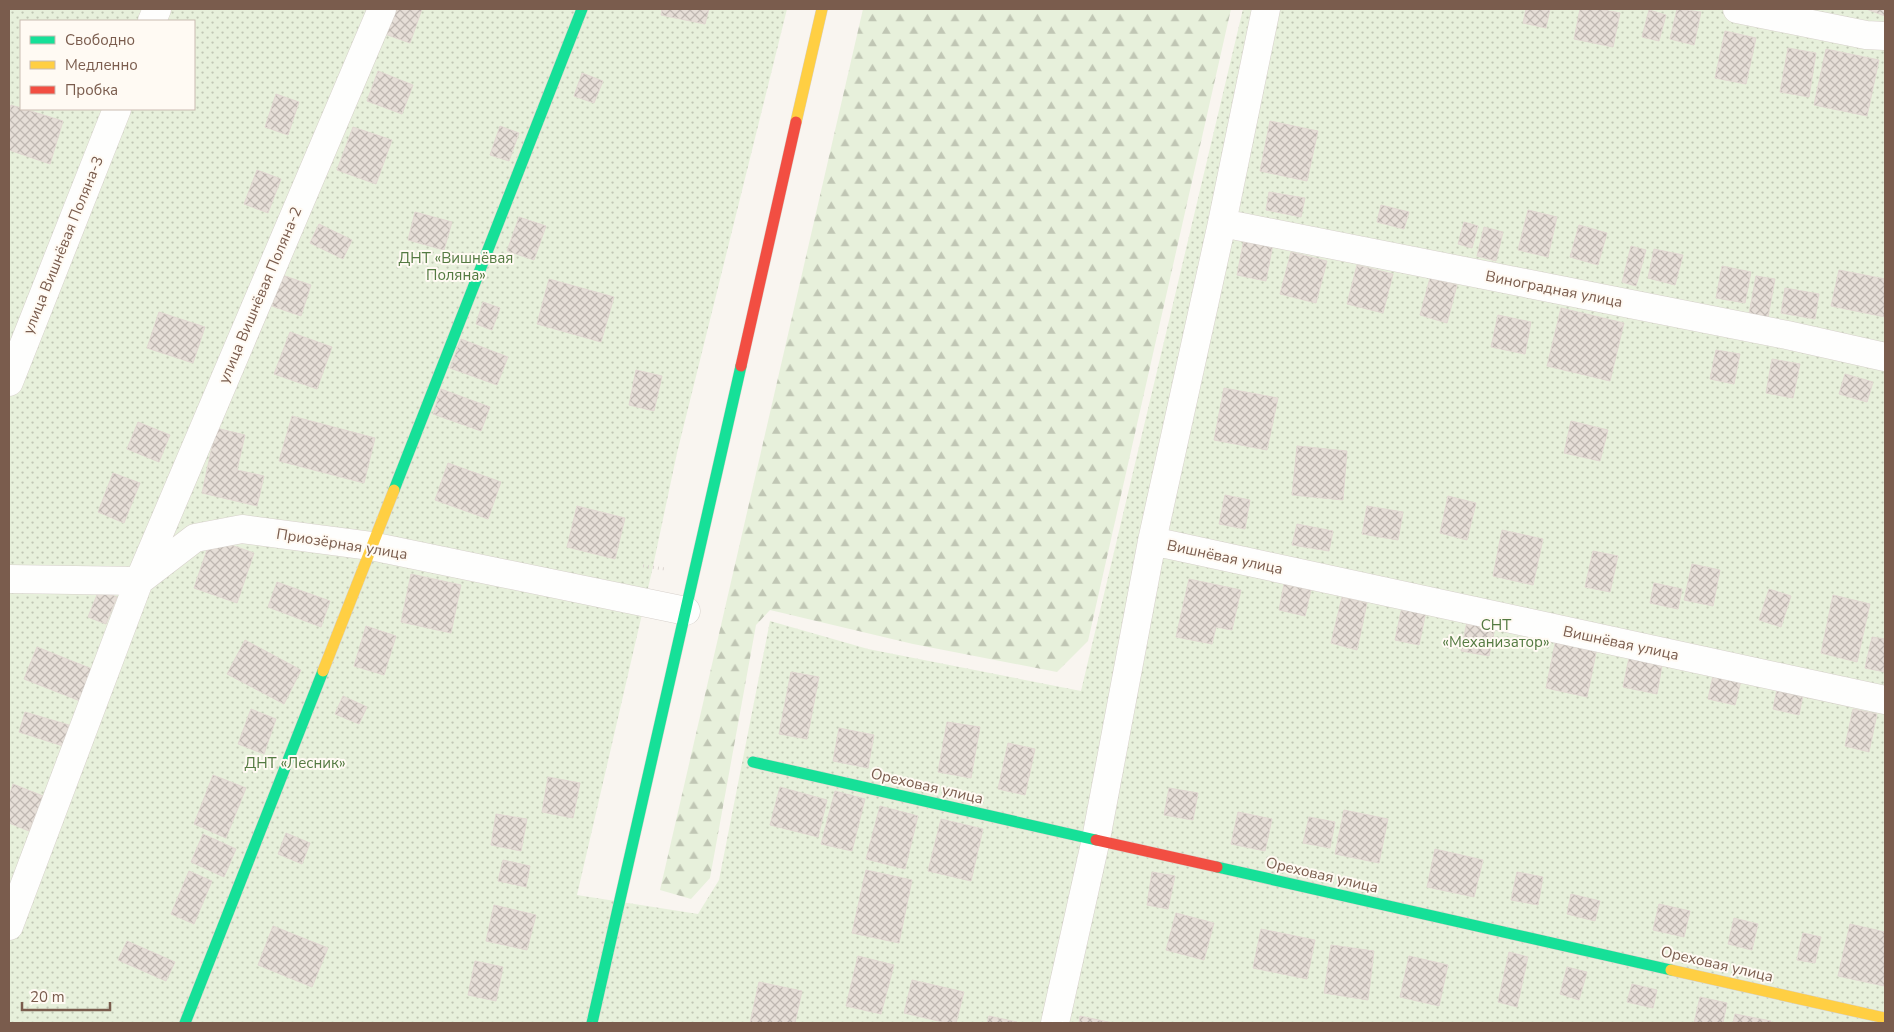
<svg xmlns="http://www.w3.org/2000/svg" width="1894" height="1032" viewBox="0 0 1894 1032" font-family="'Nunito Sans',sans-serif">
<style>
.forest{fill:url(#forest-firs)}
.garden{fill:url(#garden-dots);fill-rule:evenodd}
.building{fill:url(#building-cross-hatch);stroke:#e2d8d2}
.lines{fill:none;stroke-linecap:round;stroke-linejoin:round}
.street-casing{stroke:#d7d1cb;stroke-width:29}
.fast-casing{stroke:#d9d2cb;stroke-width:12}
.slow-casing{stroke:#d9d2cb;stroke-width:12}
.jam-casing{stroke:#d9d2cb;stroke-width:12}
.path{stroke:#dcd5d0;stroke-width:3;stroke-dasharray:1 4;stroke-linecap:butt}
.street{stroke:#fefefd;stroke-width:28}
.fast{stroke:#16e098;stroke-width:11}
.slow{stroke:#ffcf43;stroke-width:11}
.jam{stroke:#f24e42;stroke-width:11}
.labels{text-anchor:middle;stroke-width:4;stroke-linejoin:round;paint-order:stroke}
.street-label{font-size:15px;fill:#7a5c4d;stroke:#fffaf3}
.park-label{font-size:15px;fill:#537a41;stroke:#fffaf3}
</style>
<defs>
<pattern id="forest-firs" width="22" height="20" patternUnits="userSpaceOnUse" patternTransform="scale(1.25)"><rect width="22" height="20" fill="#e7f0db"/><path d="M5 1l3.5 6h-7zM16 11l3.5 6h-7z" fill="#c0c6b4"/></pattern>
<pattern id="garden-dots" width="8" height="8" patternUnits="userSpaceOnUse" patternTransform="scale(1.25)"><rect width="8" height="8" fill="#e7f0db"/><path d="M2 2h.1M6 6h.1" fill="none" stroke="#c0c6b4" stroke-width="1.8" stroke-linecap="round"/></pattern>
<pattern id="building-cross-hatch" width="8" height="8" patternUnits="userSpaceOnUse" patternTransform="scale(1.25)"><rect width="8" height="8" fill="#e6ded7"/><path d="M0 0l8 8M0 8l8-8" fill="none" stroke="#bfb7b1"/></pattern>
</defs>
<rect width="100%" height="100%" fill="#f9f5f0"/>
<path class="forest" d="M863,9H1231L1088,641L1057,672L913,644L770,610L756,625L710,878L691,899L660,890Z"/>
<path class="garden" d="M9,9H787L677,453L652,571L577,895L698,914L719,880L770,621L868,649L1081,691L1243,9H1885V1023H9ZM21,21H194V109H21Z"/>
<path class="building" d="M391,9H422L410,43L382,33Z
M662,9H709L705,24L661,15Z
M1526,9H1550L1546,28L1523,23Z
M1580,9H1599L1620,13L1613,47L1574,39Z
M1677,9L1701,12L1694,45L1670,39Z
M1866,9H1885V16Z
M1649,10L1666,15L1659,41L1642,37Z
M1725,31L1756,38L1746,84L1715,78Z
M1788,48L1816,53L1809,97L1780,92Z
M1826,49L1879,60L1867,116L1814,105Z
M378,71L413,85L402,114L367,101Z
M582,73L603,81L594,103L574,96Z
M276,94L299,102L288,135L265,127Z
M11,105L63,121L50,164L9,150V114Z
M1270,121L1318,131L1307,181L1260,171Z
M500,126L519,133L509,161L490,155Z
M353,127L392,140L376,184L337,170Z
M257,170L281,179L268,213L244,204Z
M1269,192L1305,198L1301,217L1266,210Z
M1381,205L1409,212L1404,229L1377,222Z
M1528,210L1557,217L1548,257L1518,250Z
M415,212L452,222L444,250L408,240Z
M519,217L546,226L534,260L507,251Z
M1464,222L1478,226L1472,248L1458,244Z
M319,224L352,240L343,259L310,243Z
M1579,225L1607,233L1598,265L1570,257Z
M1484,227L1503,232L1496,261L1477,256Z
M1244,239L1273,244L1266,281L1237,275Z
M1631,246L1646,250L1636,286L1622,282Z
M1654,249L1683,255L1675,285L1648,278Z
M1291,252L1327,261L1316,303L1280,294Z
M1357,265L1393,274L1383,313L1347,304Z
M1722,266L1751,272L1745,303L1716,298Z
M1839,270L1885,279V317L1831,306Z
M279,274L311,285L301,316L269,305Z
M1756,276L1775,279L1768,317L1749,314Z
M1430,278L1457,285L1447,323L1420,315Z
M549,279L614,297L601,342L537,324Z
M1785,288L1819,294L1815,319L1781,313Z
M483,302L500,308L492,330L476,324Z
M1561,308L1624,323L1610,381L1547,366Z
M159,312L205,327L193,363L147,348Z
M1498,315L1531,322L1525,354L1491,347Z
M290,332L332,347L317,389L274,374Z
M461,339L508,357L497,385L450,368Z
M1716,350L1740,354L1734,384L1710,379Z
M1772,359L1800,364L1793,398L1766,393Z
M636,370L662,376L654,411L629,405Z
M1845,374L1873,382L1867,402L1839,394Z
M1224,388L1278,398L1267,450L1214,440Z
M441,389L490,407L481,431L433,414Z
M292,416L375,438L364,483L279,461Z
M1571,421L1608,430L1600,461L1564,453Z
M138,422L170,435L159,462L127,449Z
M216,428L245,435L237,470L264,476L257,506L202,493Z
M1297,446L1347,451L1343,500L1292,495Z
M448,463L501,482L488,519L435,500Z
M113,473L140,483L124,523L98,512Z
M1225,495L1250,500L1245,529L1219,524Z
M1448,496L1476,503L1467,540L1440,533Z
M577,506L625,518L615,559L567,547Z
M1367,506L1403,512L1398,540L1362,534Z
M1297,524L1333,531L1329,551L1292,545Z
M1502,530L1543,539L1533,585L1493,576Z
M211,538L254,553L237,603L194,588Z
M1593,551L1618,556L1610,592L1585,587Z
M1692,564L1720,570L1713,606L1684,600Z
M411,574L461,585L451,633L401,622Z
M1189,579L1241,590L1232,630L1216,627L1212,644L1176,637Z
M277,582L330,601L321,627L268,607Z
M1654,583L1682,589L1678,609L1650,603Z
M1284,584L1311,590L1305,616L1279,610Z
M1769,589L1791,596L1781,627L1759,620Z
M99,590L117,597L106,624L88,617Z
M1833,595L1870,604L1857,662L1821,653Z
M1342,597L1367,603L1357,650L1331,643Z
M1403,602L1427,607L1419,645L1395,640Z
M1468,617L1496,623L1489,656L1461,651Z
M366,626L396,636L384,675L354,666Z
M1872,637L1885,639V672L1865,668Z
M1556,639L1597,648L1587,697L1546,688Z
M245,640L301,670L284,704L227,674Z
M37,647L92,669L80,701L24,679Z
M1631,648L1664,654L1657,694L1623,687Z
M1714,671L1742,677L1735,705L1708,699Z
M791,672L819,677L807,739L779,734Z
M1777,689L1803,695L1799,715L1773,709Z
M343,696L367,707L359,724L335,714Z
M251,709L276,719L264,754L238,744Z
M1853,709L1877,714L1869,752L1845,746Z
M25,712L69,725L63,746L19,732Z
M947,722L980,727L971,778L938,772Z
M839,728L874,735L868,768L833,761Z
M1008,743L1035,749L1025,795L998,789Z
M213,775L246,788L226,838L194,824Z
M548,777L580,783L573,818L542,812Z
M13,784L43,796L29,831L9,823V796Z
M780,787L827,800L818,837L770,825Z
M1169,788L1198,793L1193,820L1164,815Z
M835,791L865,799L852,851L821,844Z
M880,806L918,816L905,869L866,859Z
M1344,810L1388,819L1379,863L1335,854Z
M1238,812L1272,819L1265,851L1231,844Z
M496,814L527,819L521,851L491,845Z
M1309,817L1335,822L1330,848L1303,843Z
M941,819L983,829L971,881L928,871Z
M286,833L310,843L302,864L278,854Z
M203,834L236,849L224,877L191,862Z
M1435,849L1483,860L1474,897L1427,887Z
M503,860L530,866L526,887L498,881Z
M866,870L912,880L899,943L852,933Z
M189,871L212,881L194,924L171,914Z
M1152,872L1175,876L1168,909L1147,905Z
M1517,872L1543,877L1538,905L1511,900Z
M1571,894L1600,901L1595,921L1567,914Z
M1659,904L1690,911L1684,937L1653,930Z
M494,905L536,915L527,950L486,941Z
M1176,913L1214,923L1204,960L1166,950Z
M1734,918L1758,924L1752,950L1728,944Z
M1850,924L1885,932V980L1884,986L1838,976Z
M273,926L328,948L312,987L258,965Z
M1261,929L1315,940L1307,979L1253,968Z
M1803,933L1821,937L1815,963L1797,960Z
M127,941L175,962L166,981L118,960Z
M1331,945L1374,951L1368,1000L1324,993Z
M1509,952L1528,957L1517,1007L1498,1002Z
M858,956L894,965L881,1014L846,1006Z
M1409,956L1448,965L1439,1006L1400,997Z
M475,961L503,967L496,1001L468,995Z
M1567,967L1587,972L1579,1000L1560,994Z
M912,980L964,992L956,1023H947L904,1013Z
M759,982L802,991L795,1023H750Z
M1632,984L1657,990L1653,1008L1627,1002Z
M1700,997L1727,1003L1723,1023H1694Z
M1735,1014L1771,1021V1023H1733Z
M989,1016L1017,1022V1023H987Z
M1080,1016L1113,1023H1079Z"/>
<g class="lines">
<defs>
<path id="street" d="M1737,9L1866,35L1885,36
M152,21L157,9
M1222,223L1787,335L1885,357
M9,382L117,109
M1152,541L1885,700
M9,579L139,581L195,538L242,529L371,546L686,611
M9,926L139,581L382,9
M1055,1023L1096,839L1152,541L1222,223L1266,9"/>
<path id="fast" d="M394,490L582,9
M753,762L1096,840
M1217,867L1671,970
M185,1023L323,671
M592,1023L741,366"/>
<path id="slow" d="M796,122L822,9
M323,671L394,490
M1671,970L1885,1018"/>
<path id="jam" d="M741,366L796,122
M1096,840L1217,867"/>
</defs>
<use href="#street" class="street-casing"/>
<use href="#fast" class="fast-casing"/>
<use href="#slow" class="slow-casing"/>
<use href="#jam" class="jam-casing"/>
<path class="path" d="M643,566L665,569"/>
<use href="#street" class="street"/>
<use href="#fast" class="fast"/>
<use href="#slow" class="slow"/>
<use href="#jam" class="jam"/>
</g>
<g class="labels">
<g class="street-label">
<text transform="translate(63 245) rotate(-68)" y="5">улица Вишнёвая Поляна-3</text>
<text transform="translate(1554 289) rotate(11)" y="5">Виноградная улица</text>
<text transform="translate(260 295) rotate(-67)" y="5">улица Вишнёвая Поляна-2</text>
<text transform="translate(342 544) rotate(9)" y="5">Приозёрная улица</text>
<text transform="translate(1225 557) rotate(12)" y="5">Вишнёвая улица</text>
<text transform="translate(1621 643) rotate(12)" y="5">Вишнёвая улица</text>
<text transform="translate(927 786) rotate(13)" y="5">Ореховая улица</text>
<text transform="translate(1322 875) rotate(13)" y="5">Ореховая улица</text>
<text transform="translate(1717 964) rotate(13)" y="5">Ореховая улица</text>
</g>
<g class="park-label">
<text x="456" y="263">ДНТ «Вишнёвая<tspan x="456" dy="17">Поляна»</tspan></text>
<text x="1496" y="630">СНТ<tspan x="1496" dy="17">«Механизатор»</tspan></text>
<text x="295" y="768">ДНТ «Лесник»</text>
</g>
</g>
<rect width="1894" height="1032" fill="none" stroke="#7a5c4d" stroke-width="20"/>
<rect x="20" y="20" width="175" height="90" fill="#fffaf3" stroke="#cabbb1"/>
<rect x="30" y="36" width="25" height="8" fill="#16e098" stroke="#cabbb1"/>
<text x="65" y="45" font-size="15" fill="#7a5c4d">Свободно</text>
<rect x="30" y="61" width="25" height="8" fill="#ffcf43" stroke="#cabbb1"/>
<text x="65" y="70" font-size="15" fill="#7a5c4d">Медленно</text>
<rect x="30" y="86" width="25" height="8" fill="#f24e42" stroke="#cabbb1"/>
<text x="65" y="95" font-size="15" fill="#7a5c4d">Пробка</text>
<path d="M22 1002v8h88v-8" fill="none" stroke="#7a5c4d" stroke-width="2.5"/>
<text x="30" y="1002" font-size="15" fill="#7a5c4d" stroke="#fffaf3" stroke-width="4" paint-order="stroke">20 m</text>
</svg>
